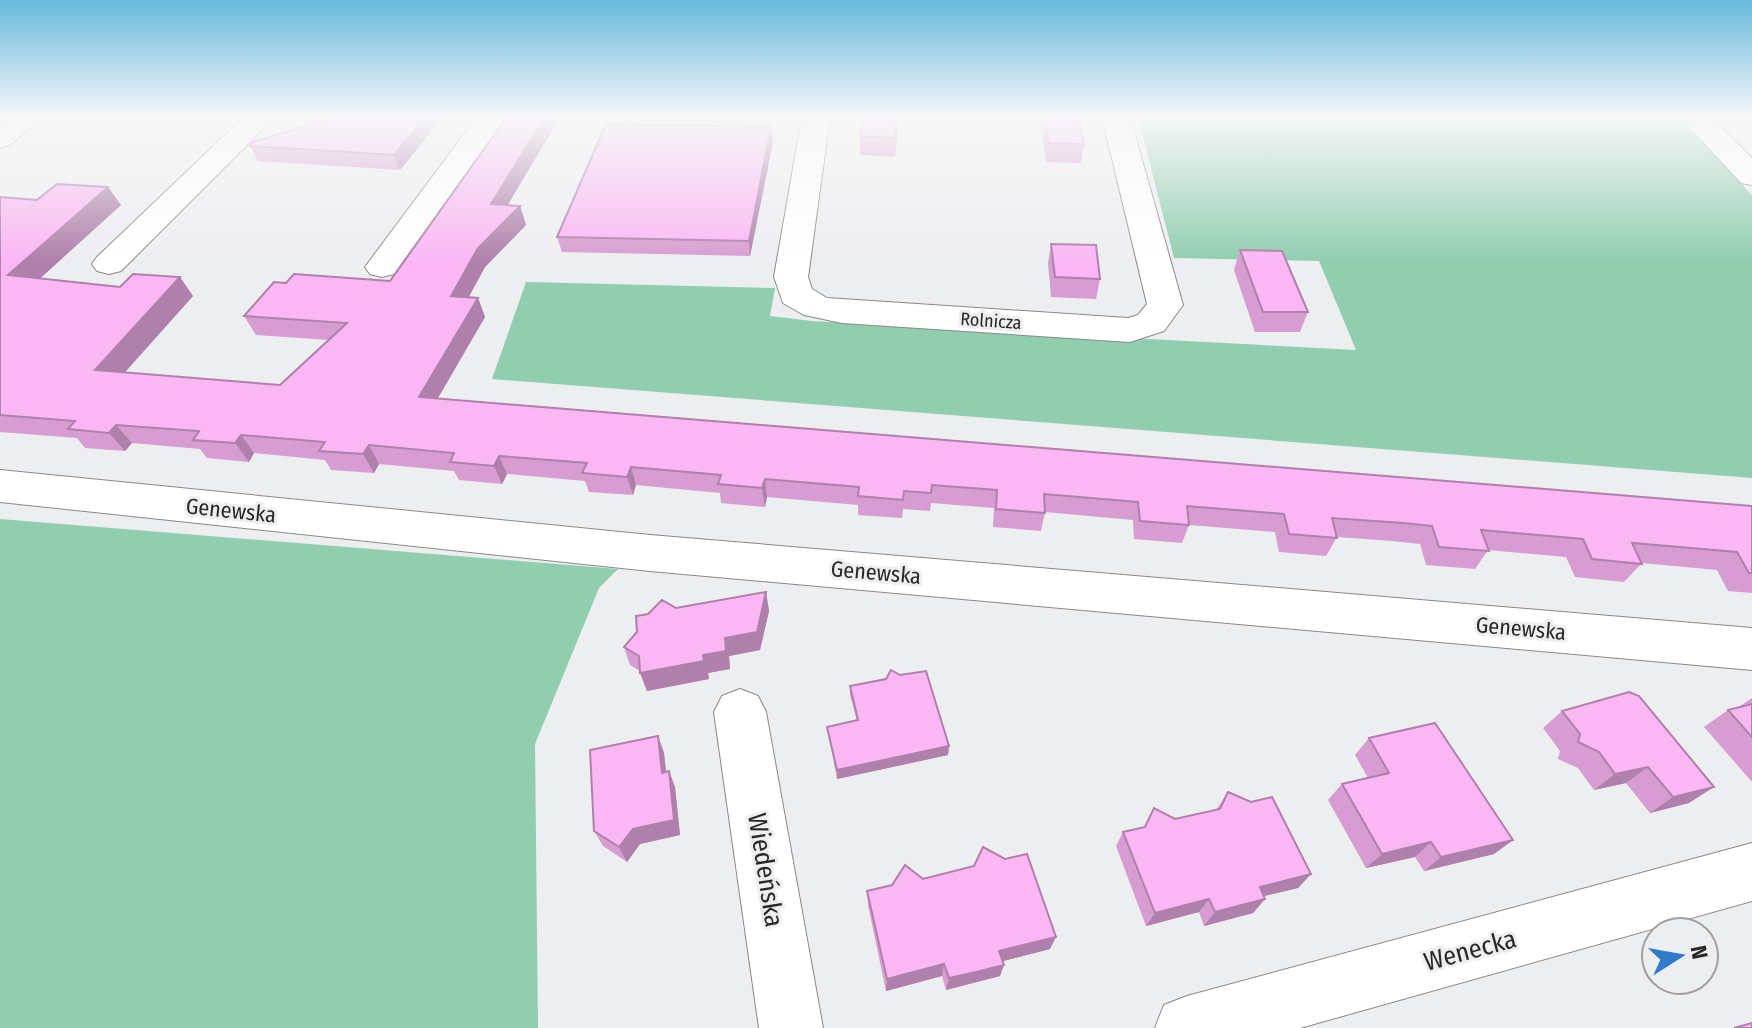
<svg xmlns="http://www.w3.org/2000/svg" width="1752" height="1028" viewBox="0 0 1752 1028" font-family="'Fira Sans Condensed',sans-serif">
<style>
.green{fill:#91ceb0}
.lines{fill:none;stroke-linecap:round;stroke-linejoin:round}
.street-casing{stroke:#88898b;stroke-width:2}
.street{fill:#fff;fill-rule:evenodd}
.wall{fill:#d79dd2}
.shaded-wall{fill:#af80ab}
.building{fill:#fab7f4;stroke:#af80ab;stroke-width:2}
.labels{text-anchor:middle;stroke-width:6;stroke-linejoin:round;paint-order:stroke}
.far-street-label{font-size:18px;fill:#272828;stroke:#edeef0}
.street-label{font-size:22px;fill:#272828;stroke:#edeef0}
.near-street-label{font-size:26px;fill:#272828;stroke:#edeef0}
</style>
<rect width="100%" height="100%" fill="#edeef0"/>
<path class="green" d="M1138,117H1679L1752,195V478L492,379L526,282L775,288L770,316L812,321L1356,350L1319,261L1174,258Z
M0,519L618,569L599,588L535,744L538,1028H0Z"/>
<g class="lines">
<defs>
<path id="street" d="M10,117H43L10,145L0,148V125Z
M244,117H275L121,271L109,274L97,271L92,264L97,257Z
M477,117H506L394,274L382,277L370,274L365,267Z
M802,117H830L808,277L812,289L827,298L1128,318L1138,315L1147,304L1102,117H1130L1183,305L1164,331L1130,342L842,323L804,315L783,303L774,277Z
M1680,117H1711L1752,158V185L1741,183Z
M0,470L650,535L1752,628V670L650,571L0,502Z
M740,689L758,696L766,712L823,1028H759L714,712L722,696Z
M1752,843V901L1300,1028H1155L1164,1005L1187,996Z"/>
</defs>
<use href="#street" class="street-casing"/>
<use href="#street" class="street"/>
</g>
<path class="wall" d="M335,117H443L400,170L258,161L250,146Z
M507,117H560L507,205L520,206L526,225L485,267L468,298H478L485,317L438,398L1752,506V593L1728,591L1717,570L1642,563L1624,582L1575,577L1566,557L1488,550L1475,569L1426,565L1420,544L1392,541L1337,537L1326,556L1279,552L1275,532L1189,525L1182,543L1134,539L1133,520L1045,512L1041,531L993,527L994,508L931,503L930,511L903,509L902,518L858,515V505L767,497L765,507L721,503L720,493L636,485L633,495L589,492L585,481L507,474L502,484L459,480L454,471L379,464L374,473L331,470L325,460L254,453L249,462L207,458L200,449L132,443L125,451L85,448L77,438L0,432V197L37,200L108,187L121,205L40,278L193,296L124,373L280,385L329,340L256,335L244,316L286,283L390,281Z
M1041,117H1079L1084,144L1081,163L1046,162L1040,123Z
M898,123L895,157L860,155V136Z
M773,142L750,256L562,252L557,237Z
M1051,244L1100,279L1096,299L1051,297L1048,263Z
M1240,250L1308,312L1300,332H1255L1234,270Z
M766,592L769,611L760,650L729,656L730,669L708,673L709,679L647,691L640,671L630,665L624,647L676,608Z
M850,686L949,746L948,755L837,779L827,727L857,721L850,695Z
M1629,692L1689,803L1650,813L1626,783L1594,790L1578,768L1558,759L1560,751L1543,728L1562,711Z
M1752,698V782L1704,727L1728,710L1737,708Z
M658,736L664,753L666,772L669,771L675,787L680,835L640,844L627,862L603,846L594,831Z
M1369,738L1513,840L1494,854L1424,871L1415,857L1366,868L1328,800L1342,784L1368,778L1355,755Z
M1228,792L1311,874L1298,888L1264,896L1265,899L1253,913L1204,926L1199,912L1146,926L1116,846L1123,832L1216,810Z
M923,879L1050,949L1003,961L1000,976L946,990L942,976L886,991L868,905L867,891Z"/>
<path class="shaded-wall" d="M426,117H443L400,170L394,155Z
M545,117H560L497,223L491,204Z
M897,117H899L898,123L895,157Z
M771,127L773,142L750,256L749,241Z
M108,187L121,205L23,294L8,275Z
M520,206L526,225L485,267L459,315L451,296L478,248Z
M180,277L193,296L110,389L95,370Z
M478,298L485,317L428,415L419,397Z
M116,425L132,443L125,451L109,433Z
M241,435L254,453L249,462L235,443Z
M369,445L379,464L374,473L363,454Z
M499,456L507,474L502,484L494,466Z
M631,467L636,485L633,495L627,477Z
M765,479L767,497L765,507L762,488Z
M766,592L769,611L760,650L729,656L730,669L708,673L709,679L647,691L640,673L703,655Z
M658,736L664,753L668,789L662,773Z
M949,746L948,755L837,779V770Z
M1648,767L1626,783L1594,790L1615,774Z
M669,771L675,787L680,835L640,844L627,862L619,847Z
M1714,787L1689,803L1650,813L1673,797Z
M1513,840L1494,854L1424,871L1441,857Z
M1431,842L1415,857L1366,868L1382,854Z
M1311,874L1298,888L1248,900L1260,887Z
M1209,899L1199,912L1146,926L1155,913Z
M1265,899L1253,913L1204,926L1215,912Z
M1056,937L1050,949L995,963L999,951Z
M944,964L942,976L886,991L887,979Z
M1004,965L1000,976L946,990L949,978Z"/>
<path class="building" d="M335,117H426L394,155L250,146V143Z
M507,117H545L491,204L520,206L478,248L451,296L478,298L419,397L1752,506V573H1749L1737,552L1632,543L1642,564L1592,559L1583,539L1481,530L1489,551L1439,547L1432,526L1403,523L1332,518L1337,538L1289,534L1284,514L1187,506L1189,525L1164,523L1140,521L1138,502L1044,494L1045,513L1020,511L996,509L997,490L932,485L931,493L904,491L903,500L858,496L859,487L765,479L762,488L718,484L721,475L631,467L627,477L582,473L587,463L499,456L494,466L450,462L454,453L369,445L363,454L319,451L325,442L241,435L235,443L193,440L199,431L116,425L109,433L68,429L75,421L0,415V197L37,200L57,184L108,187L8,275L120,287L133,274L180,277L95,370L280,385L347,323L244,316L274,282L286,283L294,274L390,281Z
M863,117H897L895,138L860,136Z
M1045,117H1079L1084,144L1048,143Z
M606,124L771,127L749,241L557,237Z
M1051,244L1096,245L1100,279L1055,277Z
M1240,250L1282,251L1308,312H1263Z
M766,592L757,632L725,638L726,651L703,655L704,661L640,673L639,656L624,647L637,632L636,616L648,614L662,600L676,608Z
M891,670L900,675L926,671L949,746L837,770L827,727L858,720L850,686L886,679Z
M1629,692L1639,696L1714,787L1673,797L1648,767L1615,774L1599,752L1578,742L1580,734L1562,711Z
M1752,704V737L1728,710Z
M1435,723L1513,840L1441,857L1431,842L1382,854L1342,784L1389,773L1369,738Z
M658,736L662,773L669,771L674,820L633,829L619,847L594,831L590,750Z
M1228,792L1251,802L1272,797L1311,874L1260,887L1265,899L1215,912L1209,899L1155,913L1123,832L1145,827L1154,808L1175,819L1220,809Z
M983,847L1005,859L1027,854L1056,937L999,951L1004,965L976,972L949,978L944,964L887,979L867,891L892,885L905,865L923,879L974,866Z
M1752,1023V1028H1734Z"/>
<linearGradient id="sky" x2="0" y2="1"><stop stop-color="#67bade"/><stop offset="0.45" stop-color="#f7f7f8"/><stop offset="1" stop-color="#f7f7f8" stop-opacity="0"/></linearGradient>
<rect width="1752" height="261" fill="url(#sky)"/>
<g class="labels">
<g class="far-street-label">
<text transform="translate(991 321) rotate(4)" y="6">Rolnicza</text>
</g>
<g class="street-label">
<text transform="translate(231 510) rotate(6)" y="8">Genewska</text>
<text transform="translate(876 572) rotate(5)" y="8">Genewska</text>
<text transform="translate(1521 628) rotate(5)" y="8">Genewska</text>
</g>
<g class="near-street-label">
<text transform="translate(766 870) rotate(81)" y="9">Wiedeńska</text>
<text transform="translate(1470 950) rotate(-15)" y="9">Wenecka</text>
</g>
</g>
<g transform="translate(1680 956) rotate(79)"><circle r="38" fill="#edeef0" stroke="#9e9fa0" stroke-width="2"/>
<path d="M0-6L14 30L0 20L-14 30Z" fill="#2e7bcb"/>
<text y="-12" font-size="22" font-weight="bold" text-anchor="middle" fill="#272828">N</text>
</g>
</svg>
